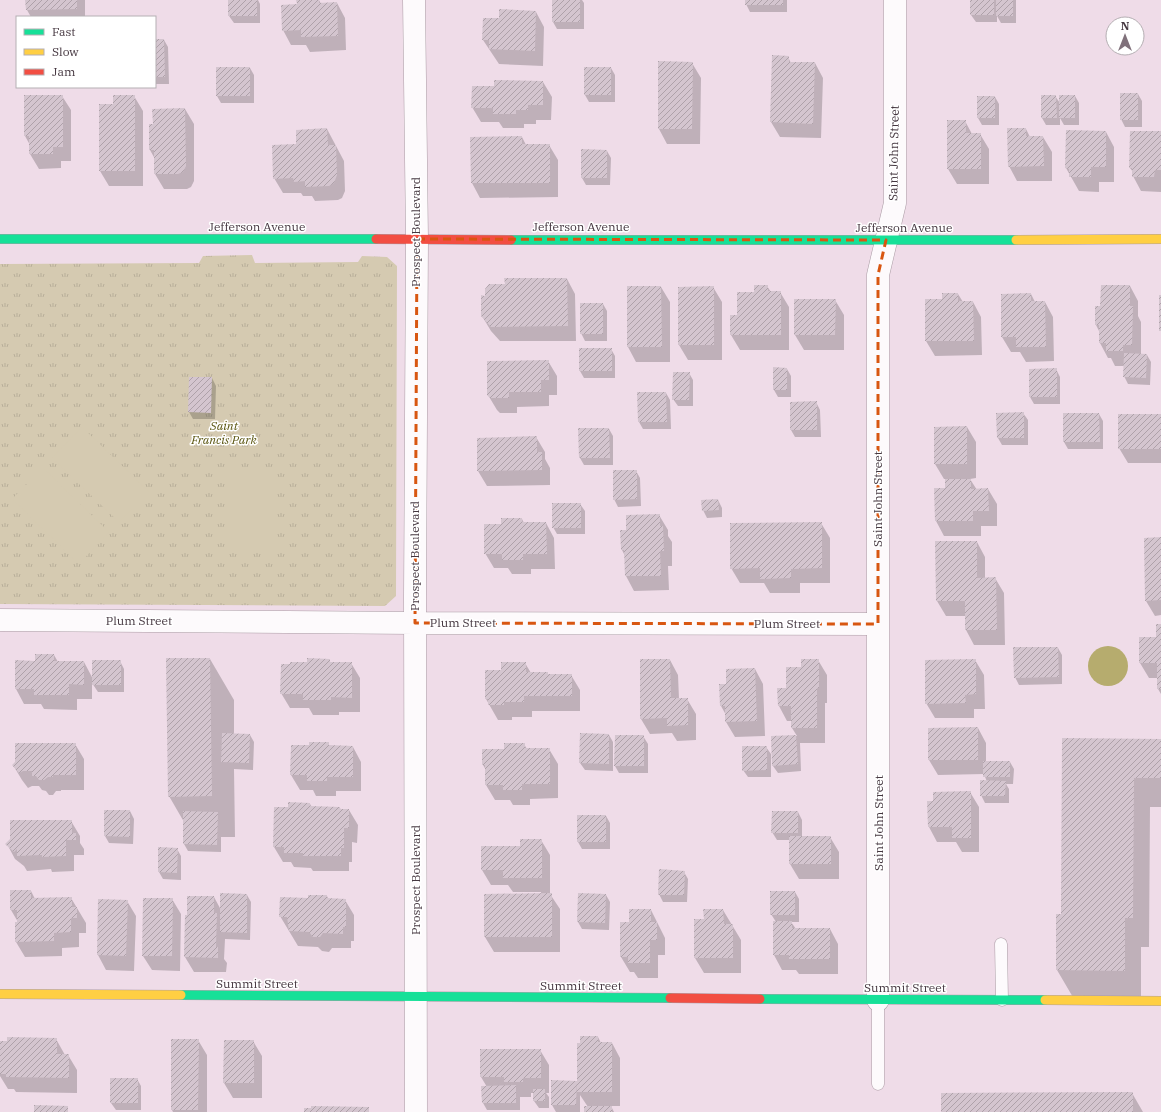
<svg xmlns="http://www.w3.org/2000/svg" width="1161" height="1112" viewBox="0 0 1161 1112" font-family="'IBM Plex Serif',serif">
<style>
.park{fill:url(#park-tufts)}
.pitch{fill:#d5cab1}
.water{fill:#b6ac6e}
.shadow{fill:#0003}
.building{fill:url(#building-hatch)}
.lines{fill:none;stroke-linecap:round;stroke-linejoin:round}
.lane-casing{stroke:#aa9ba4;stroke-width:13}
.street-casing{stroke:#aa9ba4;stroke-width:23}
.fast-casing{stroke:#aa9ba4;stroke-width:10}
.slow-casing{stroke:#aa9ba4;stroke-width:10}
.jam-casing{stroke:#aa9ba4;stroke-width:10}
.lane{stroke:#fdfafc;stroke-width:12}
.street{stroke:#fdfafc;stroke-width:22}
.fast{stroke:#16e098;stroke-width:9}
.slow{stroke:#ffcf43;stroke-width:9}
.jam{stroke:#f24e42;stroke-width:9}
.marked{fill:none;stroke:#d85611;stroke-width:3;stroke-dasharray:8 5;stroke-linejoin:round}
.labels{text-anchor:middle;stroke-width:3;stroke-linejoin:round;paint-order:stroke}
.street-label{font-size:12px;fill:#453740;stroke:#fff}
.park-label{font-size:12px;font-style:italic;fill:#5a5510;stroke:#fff}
</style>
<defs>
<pattern id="park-tufts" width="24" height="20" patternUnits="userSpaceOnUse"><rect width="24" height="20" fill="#d5cab1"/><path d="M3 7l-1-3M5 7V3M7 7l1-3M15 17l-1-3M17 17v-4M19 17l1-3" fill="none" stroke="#b8ae99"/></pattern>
<pattern id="building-hatch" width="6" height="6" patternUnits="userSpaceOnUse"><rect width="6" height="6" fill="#d4c5cf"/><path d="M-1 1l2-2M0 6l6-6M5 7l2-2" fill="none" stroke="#aea1a9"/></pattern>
</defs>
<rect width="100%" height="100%" fill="#efdce8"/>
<path class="park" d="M252,255L255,263L358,262L362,256L387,257L397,266L396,596L385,606L0,604V264L199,263L203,256Z"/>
<path class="pitch" d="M82,427L149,492L119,522L52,458Z
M43,468L109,532L79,564L12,499Z
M228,472H274V550H228Z"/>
<path class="water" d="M1088 666a20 20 0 1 1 40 0a20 20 0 1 1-40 0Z"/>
<path class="shadow" d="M26,0H85V17H31L27,10Z
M229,0H258L260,4V23H234L229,16Z
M319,0L321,4L337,3L345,18L346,50L310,52L306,45H291L283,30L298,5Z
M553,0H582L584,3V29H557L553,22Z
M746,0H787V12H750L746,4Z
M971,0H1016V23H1001L997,16V22H976L971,15Z
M536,12L544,27L543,66L499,64L483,40L499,19Z
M155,40H164L168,47L169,84H155Z
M773,56L788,57L791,63H815L823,78L821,138L780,137L771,122Z
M692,63L701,78L700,144H667L659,129Z
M250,68L254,75V103H221L217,96Z
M611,68L615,75V102H589L585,95Z
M543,82L552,97L551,120H536V124H524V128H503L499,122H481L472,107L495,87Z
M38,87H68L67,88Z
M1138,94L1142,101V127H1125L1121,119Z
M62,96L71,110V161H61V168L39,169L30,154V145L25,136Z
M134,96L143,111V186H109L100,171L114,106Z
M1055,96L1060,103L1075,96L1079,103V125H1064L1060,118V125H1046L1042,118Z
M978,97H995L999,104V125H982L978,118Z
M185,109L194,124V181L191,187L187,189H164L155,174V159L150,150V125H154Z
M965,121L972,134H980L989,149V184H957L948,169Z
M327,129L344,161L345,191L342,198L338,200L315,201L312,196H303L301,193H283L274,178L297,145Z
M1026,129L1030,137H1043L1052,152V181H1017L1009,166Z
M1106,132L1114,147V182H1099V192L1079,191L1066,168Z
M1131,132H1161V192L1141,191L1133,176V172L1130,168Z
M522,137L526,145H549L558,160V197L480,198L472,183L471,138Z
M607,151L611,158L610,185H586L582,178Z
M567,279L575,294L576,341H500L491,331L482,316L486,297L506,285Z
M767,286L771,292H780L789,307V350H740L731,335L738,316L755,292Z
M1130,286L1138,301V316L1141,322V354L1147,355L1151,362L1150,385L1128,384L1124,376L1125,366H1115L1111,358H1108L1100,343V333L1096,325V307H1101Z
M661,287L670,302V362H636L628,347Z
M713,287L722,302V360H688L679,345V288Z
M958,294L963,302H973L981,317L982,355L935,356L926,341L943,300Z
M1031,294L1035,302H1045L1053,317L1054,361L1026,362L1020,352H1011L1002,337V295Z
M835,300L844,315V350H804L795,335Z
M603,304L607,311V341H585L581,333Z
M580,349H611L615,356V378H584L580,371Z
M548,361L557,376V395H549V406L517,407V413H500L497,410L488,395Z
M787,369L791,376V397H778L774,390Z
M1056,369L1060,377V404H1034L1030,397V370Z
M689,373L693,380V406H678L673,399Z
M212,378L216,386L215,419H193L189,412Z
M666,393L670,400L671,429H643L639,422Z
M816,402L820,410L821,437H795L791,430V403Z
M1023,413L1028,420V445H1002L998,438Z
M1099,414L1103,421V449H1068L1064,442Z
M1161,415V463H1128L1119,448Z
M967,427L976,442V478L970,479L977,490L988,489L997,504V526H981V536H944L936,521L935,489H946V479H944L935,464Z
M609,429L613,436V465H584L580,458Z
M536,437L545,452V459L550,468V485L487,486L478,471Z
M636,471L640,478L641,506L618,507L614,499Z
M718,500L722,508V517L707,518L703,510Z
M580,504L585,511V534H557L553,527Z
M659,515L668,530V536L672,542V566H668L669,590L634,591L626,576L625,556L622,550L627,531Z
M522,519L524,523H546L554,538L555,569H531V574H512L508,568H494L485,553L502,525Z
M821,523L830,538V583H800V593H770L764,583H740L731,568Z
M1161,538V615L1155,616L1146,601Z
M936,542H977L985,557V579L995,578L1004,593L1005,645H974L966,630V616H946L937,601Z
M1161,625V694L1158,689V678H1149L1140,663V638H1157Z
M1058,648L1062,655V684L1019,685L1015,677Z
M54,655L58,662H84L93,679L120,661L124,669V692H98L92,683V699H77V710L44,709L41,704H24L16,689L36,662Z
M210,659L234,700V735H250L254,742L253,770L234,769L235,837H221V852L188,851L184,844V822L169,796Z
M329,660L331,663H351L360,678V712H339V715H313L309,708H290L281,693L308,663Z
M670,660L678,675L679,699H687L696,714V740L677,741L672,733L650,734L641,719Z
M818,660L827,675V703H825V743H800L801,771L778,773L773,766L772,737L797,736L792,728V721H787L779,706L787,689Z
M975,660L984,675L985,709H974V718H935L926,703Z
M525,663L531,673L548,675H571L580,690V711H532V717H512V720H498L486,699V671H502Z
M755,669L763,684L765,736L735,737L726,722V715L721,706L727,685Z
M978,728L986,743V762H1010L1014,769L1013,784H1006L1009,789V803H985L981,795L987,782L984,774L938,775L929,760Z
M609,735L613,742V771L585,770L580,763Z
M643,736L648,744V773H619L615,766Z
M1063,739L1161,740V807H1150L1149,947H1141V999H1074L1057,970L1062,915Z
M328,743L330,746L353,747L361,762V791H336V796H316L313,790H300L291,775L310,746Z
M75,744L84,759V790H61V791H56L53,795H49L46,791L42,790L39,786H32L28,788L22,780L13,765Z
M524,744L527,749H549L558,764V798L530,799V805H513L510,800H495L486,785V770L483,765V750H505Z
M766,747L771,754V777H748L743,770Z
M970,792L979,807V852H962L956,842H937L929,827L928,802H934Z
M310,804L312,807L340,808L341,810H349L358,825L357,843L352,842V862H349V871H313L311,868L294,867L291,862H283L274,847L289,808Z
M105,811H130L134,819L133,844L109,843L105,836Z
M798,812L802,820V837H830L839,852V879H799L790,864V840H777L772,832Z
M606,816L610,823V849H582L578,842Z
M71,821L80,836V843L84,849V855H74V871L52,872L51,869L27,871L24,866L15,859L7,844L11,839Z
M541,840L550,855V894L560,909V952H494L485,937L541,894V892H513L508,885H491L482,870L521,847Z
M159,848L177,849L181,856V880L163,879L159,872Z
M684,872L688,879L687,902H663L659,894Z
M31,891L35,899L71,898L86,923V933H79V947L62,948V956L25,957L16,942L18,922L11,910Z
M795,892L799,899V922H791L796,929H830L838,944V974H799L796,970H782L774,955L776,922L771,914Z
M579,894L606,895L610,902L609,930L582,929L578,922Z
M247,895L251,902L250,940L225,939L224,959L227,963L226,972H194L185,957L188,916L214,897L221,910Z
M327,896L329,900H345L354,915V941H351V948H332L329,952L322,951L318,947L298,946L280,916L309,899Z
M172,899L181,914L180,971L152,970L143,956Z
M99,900L127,901L136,916L134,971L106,970L98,955Z
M651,910L665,938V955H658V978H638L634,972H630L621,957L630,923Z
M723,910L741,940V973H704L695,958V920H705Z
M598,1037L601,1043H612L620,1058V1106H611L614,1112H585L588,1107L580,1095V1112H556L552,1105L576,1082L578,1086Z
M56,1039L65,1055H68L77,1070V1093L16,1092L14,1089H8L0,1076V1042Z
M198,1040L207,1055V1112H173L172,1110Z
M253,1041L262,1056V1098H233L224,1083Z
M540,1050L549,1065V1093H546L549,1097V1108H539L534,1101V1093H531V1097H520V1110H487L483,1103L487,1087L481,1077Z
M137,1079L141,1086V1110H116L111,1103Z
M1132,1093L1143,1112H942Z"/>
<path class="building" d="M25,0H77V9L26,10Z
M228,0H257V16H228Z
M296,0H319V3L337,2L338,36L301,37V30L282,31L281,5L297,4Z
M552,0H580V22H552Z
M745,0H783V5H745Z
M970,0H994V15H970Z
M996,0H1013V16H996Z
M499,9L536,11L535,51L489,49V40H482L483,18H499Z
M155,39H164L165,77H155Z
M772,55L789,56V62H815L813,124L770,122Z
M658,61L693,62L692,129H658Z
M216,67H250V96H216Z
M584,67H611V95H584Z
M494,80L543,81V105H528V110H516V114H493V108H471L472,86H494Z
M1120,93H1138V120H1120Z
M24,95H63V147H53V154H29V136H24Z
M113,95H135V171H99V104H113Z
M1041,95H1056L1057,118H1041Z
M1059,95H1075V118H1059Z
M977,96H995V118H977Z
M185,108L186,166L183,172L178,174H154V150H149V124H153L152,109Z
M947,120H966V133H981V169H947Z
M327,128L328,145H336L337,175L334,183L329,186L305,187V181L294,182L293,178L273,179L272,145L296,144V130Z
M1007,128H1026V136H1043L1044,166L1008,167Z
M1066,130L1106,131V167H1091V177H1069V169L1065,168Z
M1130,131H1161V170H1155L1154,177H1132V168H1129Z
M522,136V144H550V183H471L470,137Z
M581,149L607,150V178H581Z
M504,278H567L568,326L491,327L481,316V295L485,296V289L489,284H505Z
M754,285H768V291H781V335H730V315H737V292H754Z
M1101,285H1130V306H1133L1132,345H1123V351H1106V343H1099V325H1095V306H1100Z
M627,286H661L662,347H627Z
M714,286V345H678V287Z
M942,293H958V301H973L974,341H925V299H942Z
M1031,293V301H1045L1046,347H1016V337H1001V294Z
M1159,295H1161V331H1159Z
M794,299H836L835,335H794Z
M580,303H603V334H580Z
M579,348H612V371H579Z
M1124,353L1147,354L1146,378L1123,377Z
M549,360V380H541V392H509V398H490L487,395V361Z
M773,367L787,368V390H773Z
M1057,368V397H1029V369Z
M673,372H690L689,400H672Z
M189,377H212L211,413L188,412Z
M637,392H666L667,422H638Z
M817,401V430H790V402Z
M1024,412V438H997L996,413Z
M1063,413H1099L1100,442H1063Z
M1118,414H1161V449H1118Z
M967,426V464H934V427Z
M578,428H609L610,458H579Z
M537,436V452H542V470L477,471V438Z
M613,470H637V499L613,500Z
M945,479H971V489L988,488L989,511H973V521H935L934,488H945Z
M718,499L719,510L702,511L701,500Z
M552,503H581V528H552Z
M660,514V526H663L664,551H660L661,576H625L624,550H621L620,530H626V515Z
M501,518H522V522H546L547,554H523V560H502V554H484V524H501Z
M822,522V568L791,569V578L760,579V568L730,569V523Z
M1161,537V600L1145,601L1144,538Z
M935,541H977V578L996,577L997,630H965V601H936Z
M1156,624H1161V689H1157V663H1139V637H1156Z
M1013,647H1058L1059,677L1014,678Z
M35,654H54V661H84V685L69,684V695H34V689H15V660L35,661Z
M166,658H210L212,796L168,797Z
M307,658L330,659V662H352V698L331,697V700H303V694H280L281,664H290V662H307Z
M640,659H670L671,698H688V725L667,726V718L640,719Z
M801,659H819V688H817V728H791V706H778L777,688H786V667H801Z
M976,659V694L965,695L966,703L925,704V660Z
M92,660H121V685H92Z
M501,662H526V672H548V674H572V696H524V702H504V705H488V699H485V670H501Z
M755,668L757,721L725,722V706H720L719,684H726V669Z
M978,727V760H928V728Z
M222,733L250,734L249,763L221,762Z
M580,733L609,734V764L579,763Z
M615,735H644V766H614Z
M796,735L798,764L772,766L771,736Z
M1062,738L1161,739V778H1134L1133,918H1125V971L1056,970V914H1061Z
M309,742H329V745L353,746V777H327V781H307V775H290L291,745H309Z
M15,743H76V775H53V777H48L44,780H39L36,776H32V771H23L19,773L12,765L15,762Z
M504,743H525V748H550V784H522V790H503V785H485V765H482V749H504Z
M742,746H767V770L742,771Z
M983,761H1010V777H983Z
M980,780L1006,781L1005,796H980Z
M971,791V838H952V827H928L927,801H933V792Z
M288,802L310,803V806L340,807V809H349V828H344V848H341V856H303V853H284V847H273L274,807H288Z
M104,810H130V837L104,836Z
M183,811L218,812L217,845L183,844Z
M772,811H798V833H771Z
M577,815H606V842H577Z
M10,820H72V833H76V840H66V856L42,857V855L17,856V849L14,852L5,844L10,839Z
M789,836H831V864H789Z
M520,839H542V878H503V870H481V846H520Z
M158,847L178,848L177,873L158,872Z
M659,869L685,871L684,895H658Z
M10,890H31V898L72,897V907H77V918H71V932L54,933V941L15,942V922H17V910H10Z
M770,891H795V915H770Z
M220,893L247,894V933L220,932Z
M552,893V937H484V894Z
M578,893L606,894L605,923L577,922Z
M308,895H327V898L346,899V927H343V934L323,933L320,937H313L309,932L289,931L287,917H279L280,897L308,898Z
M187,896H214V913H217L216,947H218V958L184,957L185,915H187Z
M143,898H173L172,956H142Z
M98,899L128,900L126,956L97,955Z
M629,909H651V922H657V940H650V963H628V957H620V922H629Z
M703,909H723L724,924H733V958H694V919H704Z
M773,921H792V928H830V959H789V955H773Z
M580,1036H598V1042H612V1092H577V1043H580Z
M7,1037L57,1038V1054H69V1078L6,1077V1074H0V1041H7Z
M171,1039H199L198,1110H171Z
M224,1040H254V1083H223Z
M480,1049H541V1078H523V1082H504V1077H480Z
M110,1078H138V1103H110Z
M551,1080L577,1081L576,1105H551Z
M516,1085V1103H482L481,1086Z
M533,1089H545V1101H533Z
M1133,1092V1112H941V1093Z
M34,1105L68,1106V1112H34Z
M311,1106L369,1107V1112H304V1108H311Z
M584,1106H612V1112H584Z"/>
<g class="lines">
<defs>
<path id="lane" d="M1001,944L1002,1000
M878,1000V1084"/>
<path id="street" d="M414,0L417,239L415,597L416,1112
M0,620L415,623L878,624
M878,1000V275L895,203V0"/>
<path id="fast" d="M0,239H376
M511,240H1016
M181,995L670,998
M760,999L1045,1000"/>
<path id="slow" d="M1016,240L1161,239
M0,994L181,995
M1045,1000L1161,1001"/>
<path id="jam" d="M376,239L511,240
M670,998L760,999"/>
</defs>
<use href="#lane" class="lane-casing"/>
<use href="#street" class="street-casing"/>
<use href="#fast" class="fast-casing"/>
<use href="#slow" class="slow-casing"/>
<use href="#jam" class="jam-casing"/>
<use href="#lane" class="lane"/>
<use href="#street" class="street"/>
<use href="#fast" class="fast"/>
<use href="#slow" class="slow"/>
<use href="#jam" class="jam"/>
</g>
<path class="marked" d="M417,239L886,240L878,275V624L415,623Z"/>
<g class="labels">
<g class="street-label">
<text transform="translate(894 153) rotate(-89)" y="4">Saint John Street</text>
<text x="257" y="231">Jefferson Avenue</text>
<text x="581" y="231">Jefferson Avenue</text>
<text x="904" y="232">Jefferson Avenue</text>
<text transform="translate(416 232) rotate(-90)" y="4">Prospect Boulevard</text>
<text transform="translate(878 499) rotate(-90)" y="4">Saint John Street</text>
<text transform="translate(415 556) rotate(-90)" y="4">Prospect Boulevard</text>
<text x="139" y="625">Plum Street</text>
<text x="463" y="627">Plum Street</text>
<text x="787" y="628">Plum Street</text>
<text transform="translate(879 823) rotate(-90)" y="4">Saint John Street</text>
<text transform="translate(416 880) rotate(-90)" y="4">Prospect Boulevard</text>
<text x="257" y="988">Summit Street</text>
<text x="581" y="990">Summit Street</text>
<text x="905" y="992">Summit Street</text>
</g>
<g class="park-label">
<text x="224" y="430">Saint<tspan x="224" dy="14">Francis Park</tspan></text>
</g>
</g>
<rect x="16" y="16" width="140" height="72" fill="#ffffff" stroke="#b5afb3"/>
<rect x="24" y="29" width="20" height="6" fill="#16e098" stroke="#b5afb3"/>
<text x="52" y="36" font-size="12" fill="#453740">Fast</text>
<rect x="24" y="49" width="20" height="6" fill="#ffcf43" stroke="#b5afb3"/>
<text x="52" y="56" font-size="12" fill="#453740">Slow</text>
<rect x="24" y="69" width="20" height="6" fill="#f24e42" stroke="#b5afb3"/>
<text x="52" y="76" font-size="12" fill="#453740">Jam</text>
<g transform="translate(1125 36)"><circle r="19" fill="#ffffff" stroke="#b5afb3"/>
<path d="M0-3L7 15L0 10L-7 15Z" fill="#80717b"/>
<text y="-6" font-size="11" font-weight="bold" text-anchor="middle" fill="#453740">N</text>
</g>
</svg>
